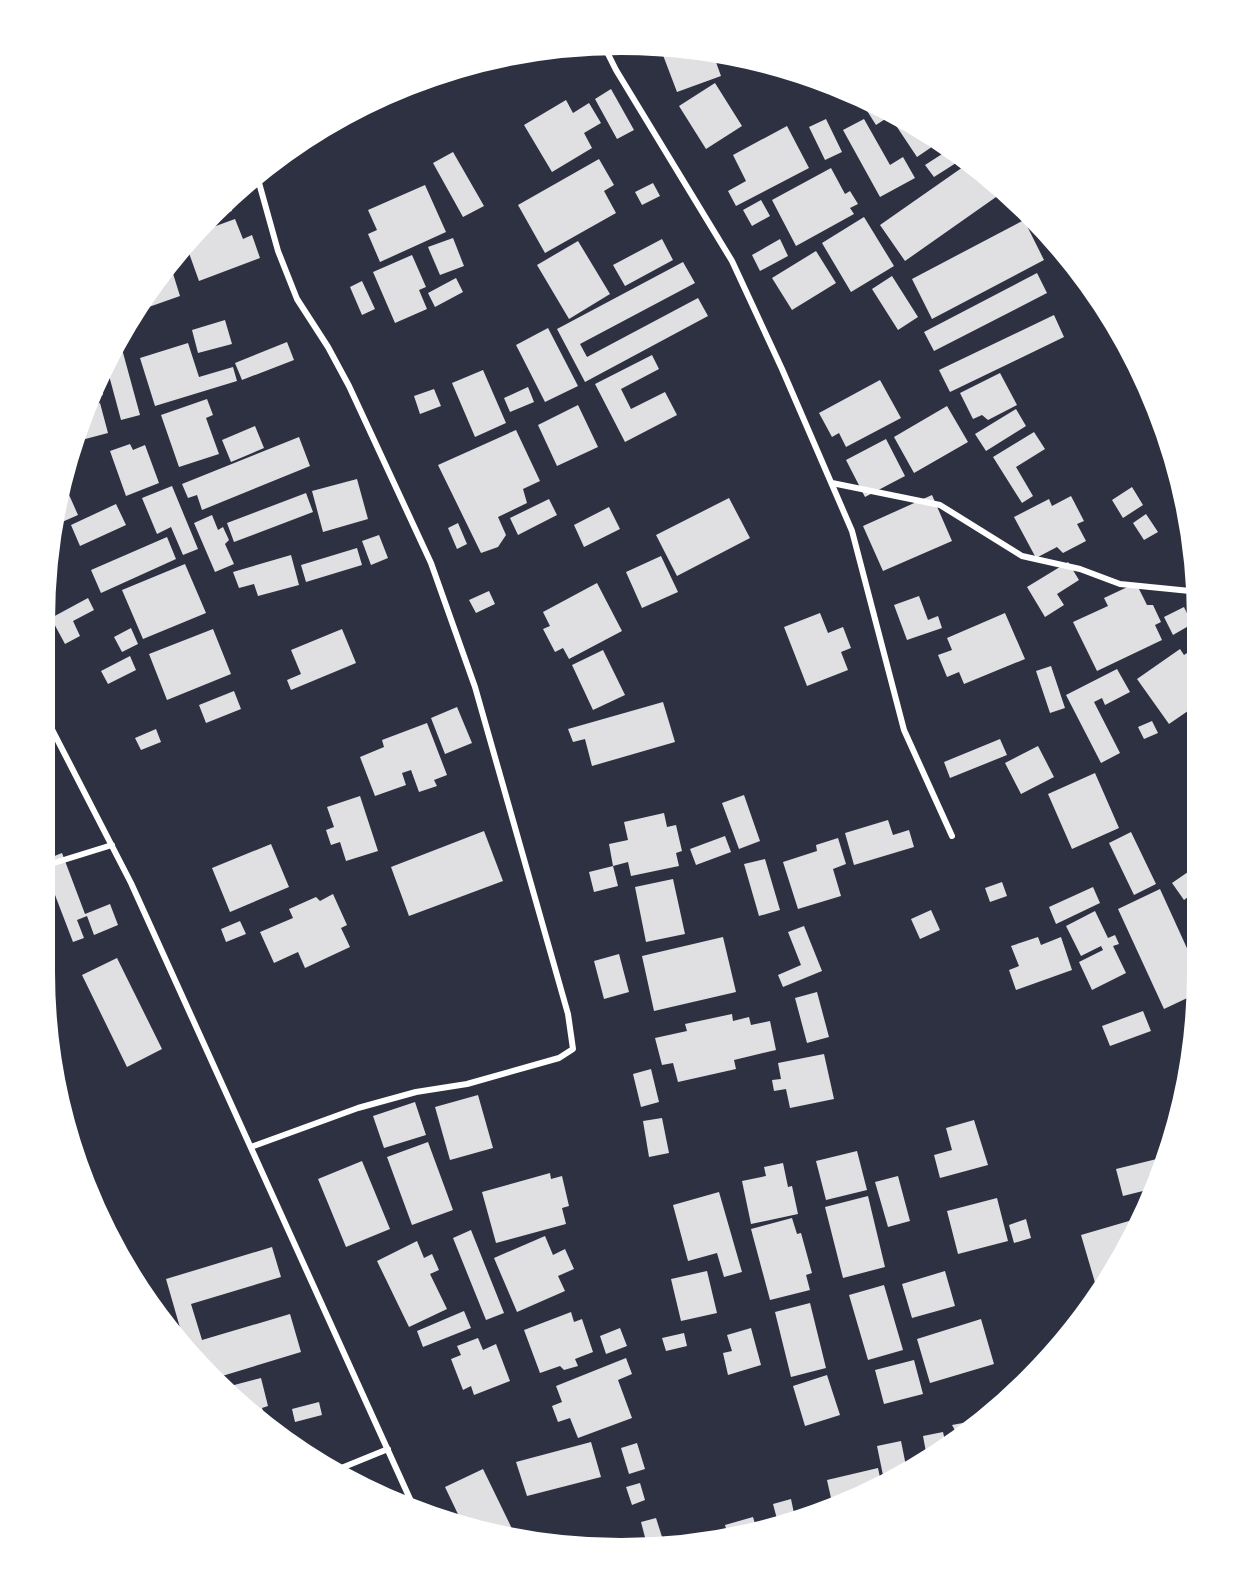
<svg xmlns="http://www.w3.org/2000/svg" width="1242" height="1593" viewBox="0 0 1242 1593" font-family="'Varela Round',sans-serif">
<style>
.building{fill:#e0e0e3}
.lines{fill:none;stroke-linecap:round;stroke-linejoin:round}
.minor{stroke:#fff;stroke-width:6}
.rim{fill:none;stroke:#fff;stroke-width:8}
</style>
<rect width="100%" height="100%" fill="#2d3142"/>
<path class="building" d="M658,42L712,51L721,76L677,92Z
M715,83L742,126L706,149L679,106Z
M611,89L634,130L617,139L595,99Z
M874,99L896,112L876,125L864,106Z
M566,100L573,113L589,103L601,123L584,133L592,148L552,172L524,125Z
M904,117L912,122L942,140L917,157L895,124Z
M826,119L842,152L825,160L809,127Z
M864,119L890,165L903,157L915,178L880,197L843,130Z
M787,126L809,168L736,206L728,191L746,181L733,155Z
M953,147L967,156L934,177L925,165Z
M453,152L484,206L463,217L433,163Z
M599,159L614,185L604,191L616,213L545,253L518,205Z
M973,160L1006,190L905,261L880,225Z
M831,168L845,194L850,191L858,204L850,208L854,214L796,246L772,200Z
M653,183L660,196L642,205L635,192Z
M425,185L446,232L380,262L368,234L377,230L368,210Z
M228,195L232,211L208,217Z
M761,200L770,216L752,226L743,210Z
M864,217L894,266L851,292L822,243Z
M235,219L243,239L252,235L260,258L199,281L185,242L191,235Z
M1024,220L1044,260L932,319L912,279Z
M453,238L464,266L440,275L428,247Z
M662,239L673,260L625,286L613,265Z
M780,239L788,256L760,271L752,255Z
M578,241L610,294L569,319L537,265Z
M816,251L836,283L792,310L772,278Z
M412,255L426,287L419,290L427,309L395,323L373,272Z
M683,262L695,283L580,344L587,357L698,298L708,316L585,382L557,329Z
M170,264L180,296L146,308L143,300L161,267Z
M1037,273L1047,293L934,351L924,332Z
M892,276L918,317L898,330L872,289Z
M456,278L463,292L435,307L428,293Z
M362,281L375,309L362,315L350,287Z
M1054,315L1064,337L950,392L939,370Z
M225,320L232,344L198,353L192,330Z
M548,328L578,386L545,402L516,345Z
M287,342L294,360L242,380L235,363Z
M188,343L199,377L233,367L237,381L155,406L140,358Z
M122,349L140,415L121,420L107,368L116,351Z
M652,355L659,369L621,389L631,409L665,392L677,415L625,442L595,384Z
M483,370L506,423L475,437L452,383Z
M1000,373L1017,405L988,420L982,415L973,419L960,393Z
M880,380L901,418L846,447L839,433L832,437L819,413Z
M100,381L103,395L91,398L98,385Z
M528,387L534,402L510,412L504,398Z
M434,389L441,406L420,414L414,396Z
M207,399L213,415L206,418L219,454L179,467L161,415Z
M100,403L108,433L74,442L72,433L86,407Z
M578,405L598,447L557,466L538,425Z
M947,406L968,442L914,473L894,437Z
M1016,409L1026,426L986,451L975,434Z
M255,426L264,448L231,462L222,440Z
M516,430L540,481L523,489L527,503L498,517L506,535L498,547L481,553L438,465Z
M1034,432L1045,449L1016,467L1033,496L1022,503L993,457Z
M299,437L310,466L202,510L197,495L188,498L182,484Z
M886,439L905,476L865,497L846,460Z
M130,444L133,450L145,445L159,483L126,496L110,451Z
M62,479L78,515L53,526L57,506Z
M357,479L368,519L323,532L312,491Z
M172,486L198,549L183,555L171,527L157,534L142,498Z
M1132,487L1143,505L1123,518L1112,500Z
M306,493L313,512L234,542L227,523Z
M932,495L952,541L883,571L863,526Z
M1071,496L1084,521L1077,524L1086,541L1063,553L1057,547L1036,558L1014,517L1049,499L1052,506Z
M729,498L750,538L677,576L656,535Z
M549,499L557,515L518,535L510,518Z
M116,504L126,525L80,546L71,525Z
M609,507L620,529L584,547L574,525Z
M1146,514L1158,532L1144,540L1133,523Z
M212,515L218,530L223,527L229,540L225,544L234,564L215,572L194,523Z
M458,523L467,544L457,549L448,528Z
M379,535L388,558L371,565L362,541Z
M167,537L176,559L101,593L91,570Z
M357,548L362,565L306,582L301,565Z
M291,555L299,585L258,596L254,584L239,588L233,572Z
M661,556L678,592L642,608L626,572Z
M1068,562L1079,580L1057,594L1064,605L1045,617L1027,587Z
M185,564L206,613L143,639L122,590Z
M597,583L622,631L569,659L563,648L555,652L543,629L550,626L543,612Z
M1136,583L1147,605H1153L1161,622L1155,625L1162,640L1097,671L1073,622L1108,606L1104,598Z
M489,591L495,604L476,613L469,600Z
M919,596L928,620L938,616L942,628L907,640L894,605Z
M88,598L94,610L73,621L80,636L65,644L51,618Z
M1184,607L1192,624L1173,635L1164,617Z
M820,613L828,633L843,627L851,648L841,652L848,670L807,686L784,627Z
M1005,613L1025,659L964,684L959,672L947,677L938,655L952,650L947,638Z
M131,628L138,644L122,652L114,637Z
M213,629L231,674L167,700L149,654Z
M342,629L356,663L291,690L287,680L301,674L291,650Z
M1198,646L1200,650L1201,702L1169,724L1137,679L1180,649L1184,655Z
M603,650L625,695L593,710L572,665Z
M130,656L136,670L108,684L101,671Z
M1051,666L1065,708L1050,713L1036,671Z
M1117,669L1130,692L1105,705L1102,698L1094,702L1120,753L1101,763L1066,695Z
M234,691L241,709L206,723L199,705Z
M663,702L675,742L592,766L585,739L573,742L568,729Z
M457,707L472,743L445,754L431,718Z
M1152,721L1158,733L1144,739L1138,727Z
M427,723L447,775L434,780L437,786L419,792L411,770L402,773L406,785L375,796L360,757L384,747L382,740Z
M156,729L161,742L141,750L135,738Z
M1000,739L1007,755L950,778L944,762Z
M1038,746L1054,777L1021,794L1005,763Z
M1095,773L1119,828L1072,849L1048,794Z
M744,795L760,841L739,849L722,803Z
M360,796L378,851L346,861L340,842L331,845L326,830L334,827L327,807Z
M664,813L667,827L676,825L682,851L676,853L679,866L631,876L628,862L613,866L609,844L628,840L624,822Z
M888,820L893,835L909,830L914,847L854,865L845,833Z
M484,831L503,881L409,916L391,867Z
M1131,832L1156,884L1134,895L1109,843Z
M725,836L731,852L696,865L690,849Z
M838,838L846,864L833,869L841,896L798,909L783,862L817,851L816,845Z
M271,844L289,887L230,912L212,868Z
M62,853L85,914L110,904L118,925L94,935L87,916L77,920L84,938L73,942L42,861Z
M765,859L780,910L759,916L744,864Z
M1201,863V887L1184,900L1172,883Z
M613,866L618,886L594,892L589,872Z
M673,879L685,934L646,942L635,887Z
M1002,882L1007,896L990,902L985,888Z
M1093,887L1100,903L1056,924L1049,907Z
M1160,889L1201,979L1200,992L1164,1009L1118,909Z
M333,894L347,925L341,928L350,947L305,968L298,952L274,963L260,932L293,918L289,909L316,897L320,901Z
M931,910L940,930L920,939L911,919Z
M1095,911L1108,938L1115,935L1119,944L1113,946L1126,973L1092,990L1079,962L1103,950L1101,946L1081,956L1066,926Z
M240,921L246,934L226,942L221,929Z
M804,926L822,971L783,987L778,975L801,965L788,932Z
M723,937L736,992L654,1011L642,956Z
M1038,937L1041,945L1061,937L1072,970L1016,990L1009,970L1019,966L1011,946Z
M619,954L629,992L604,999L594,961Z
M117,958L162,1049L127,1067L82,975Z
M817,992L829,1037L807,1043L795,998Z
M1143,1011L1151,1031L1110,1046L1102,1026Z
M732,1014L733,1021L749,1017L751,1025L770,1021L776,1050L734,1060L736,1069L678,1082L673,1063L662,1065L655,1038L687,1031L685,1024Z
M824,1054L834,1099L790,1108L786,1089L774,1091L772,1080L781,1079L778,1063Z
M651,1069L659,1102L641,1107L633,1074Z
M478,1095L493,1148L450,1160L435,1107Z
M415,1102L426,1135L384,1148L373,1116Z
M662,1118L669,1153L649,1157L643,1121Z
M974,1120L988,1165L940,1178L934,1155L952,1150L946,1128Z
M428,1142L453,1210L412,1225L387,1157Z
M857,1151L867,1190L826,1200L816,1161Z
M1169,1156L1159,1187L1123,1196L1116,1169Z
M362,1161L390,1229L346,1247L318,1179Z
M783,1163L788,1187L792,1186L798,1214L751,1224L742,1181L766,1176L764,1167Z
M550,1173L551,1179L562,1176L569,1206L562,1208L566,1224L496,1243L482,1192Z
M898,1176L910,1221L888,1227L875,1182Z
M719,1192L742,1272L724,1277L717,1253L688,1261L673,1205Z
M868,1196L885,1267L843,1278L825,1207Z
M997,1198L1008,1241L958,1254L947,1211Z
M1146,1216L1111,1282L1096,1286L1081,1235Z
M792,1218L797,1234L801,1233L812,1273L806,1275L810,1290L770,1300L751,1229Z
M1026,1219L1031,1238L1014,1243L1009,1225Z
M471,1230L504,1313L486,1320L453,1238Z
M545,1236L553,1255L565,1249L574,1269L558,1276L565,1291L517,1312L494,1258Z
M417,1241L424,1258L432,1254L439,1270L430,1274L447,1309L409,1327L377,1261Z
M272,1247L281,1277L191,1304L202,1340L290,1314L301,1352L209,1380L187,1352L166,1279Z
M707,1271L717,1313L681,1321L671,1279Z
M945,1271L955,1306L912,1318L902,1284Z
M884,1285L903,1350L868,1360L849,1295Z
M810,1303L826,1368L791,1377L775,1312Z
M464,1311L471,1328L423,1347L417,1331Z
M571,1312L574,1322L582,1319L593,1352L575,1359L578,1366L564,1370L560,1366L540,1373L524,1330Z
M981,1319L994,1364L930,1383L917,1339Z
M620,1328L627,1346L606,1354L600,1336Z
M751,1328L761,1365L728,1375L723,1353L732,1351L727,1335Z
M684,1333L687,1346L666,1351L662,1338Z
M478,1338L483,1350L496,1344L510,1381L474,1395L471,1386L463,1390L451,1359L461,1355L457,1346Z
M626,1358L632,1374L618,1380L632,1418L578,1438L570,1418L558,1422L552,1406L562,1402L556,1386Z
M914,1360L923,1394L884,1404L875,1370Z
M827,1375L840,1415L805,1426L793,1386Z
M261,1378L268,1406L262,1408L265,1416L257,1418L219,1389Z
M319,1402L322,1415L295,1422L292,1409Z
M990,1418L978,1427L951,1446L950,1438L957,1434L952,1425Z
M943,1432L947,1449L928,1463L923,1436Z
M901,1441L908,1476L885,1485L877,1446Z
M591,1442L601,1477L527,1496L516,1462Z
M637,1443L645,1469L629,1474L621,1448Z
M878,1468L882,1487L833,1507L827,1480Z
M483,1469L517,1539L466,1531L445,1487Z
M640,1483L645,1500L632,1505L626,1487Z
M791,1499L795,1518L815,1515L772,1533L764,1534L761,1522L777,1519L773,1504Z
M753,1517L758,1534L711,1541L710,1537L727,1532L725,1525Z
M656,1518L663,1540L647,1545L641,1522Z"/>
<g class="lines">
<path class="minor" d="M603,44L616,70L732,261L782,369L852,531L904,730L952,836
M1084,275L1104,317
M832,483L940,505L1022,556L1080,569L1120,584L1200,592
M41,708L131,883L415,1510
M41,867L112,845
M251,1147L358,1108L416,1092L467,1084L559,1058L573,1049L568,1014L475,687L431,563L349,386L328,347L297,299L278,251L256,172
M329,1473L388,1449"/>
</g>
<path d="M0 0H1242V1593H0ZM621 51H621A570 570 0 0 1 1191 621V972A570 570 0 0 1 621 1542H621A570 570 0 0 1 51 972V621A570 570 0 0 1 621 51Z" fill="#fff" fill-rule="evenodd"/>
<path class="rim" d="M621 51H621A570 570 0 0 1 1191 621V972A570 570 0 0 1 621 1542H621A570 570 0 0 1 51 972V621A570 570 0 0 1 621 51Z"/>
</svg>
